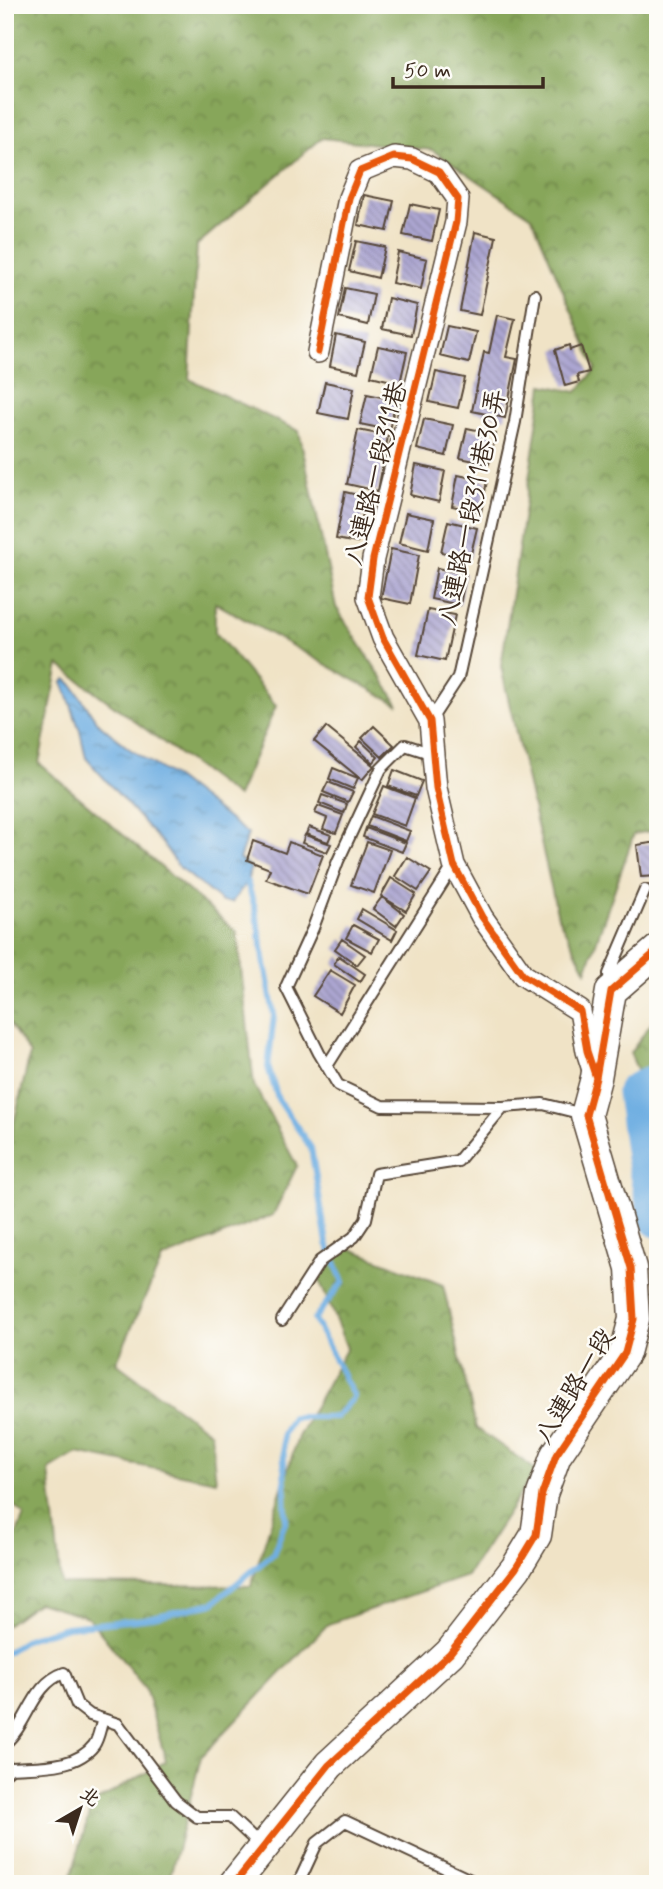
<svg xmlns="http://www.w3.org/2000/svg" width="663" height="1889" viewBox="0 0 663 1889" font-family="Mynerve,'LXGW WenKai TC',sans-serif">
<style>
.forest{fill:url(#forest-crowns);stroke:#61683c;stroke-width:2}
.water{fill:url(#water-ripples);stroke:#556c80;stroke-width:2}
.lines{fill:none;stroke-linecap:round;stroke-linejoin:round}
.stream{stroke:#6fafe2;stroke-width:6}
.river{stroke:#6fafe2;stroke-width:37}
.building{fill:url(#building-back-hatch)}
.lane-casing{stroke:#564637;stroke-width:14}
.street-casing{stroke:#564637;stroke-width:24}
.secondary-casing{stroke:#564637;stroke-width:33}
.lane{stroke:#fff;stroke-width:10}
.street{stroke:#fff;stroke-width:21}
.secondary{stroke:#fff;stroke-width:30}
.cycleway-casing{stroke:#fdfcf7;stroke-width:11}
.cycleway{stroke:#e8590c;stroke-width:7}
.labels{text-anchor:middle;stroke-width:5;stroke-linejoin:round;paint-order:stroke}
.street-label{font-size:26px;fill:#3b2a1e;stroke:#fdfcf7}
</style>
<defs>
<pattern id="forest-crowns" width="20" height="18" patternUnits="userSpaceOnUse" patternTransform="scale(1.75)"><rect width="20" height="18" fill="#87a65a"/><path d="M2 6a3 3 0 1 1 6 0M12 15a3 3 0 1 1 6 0" fill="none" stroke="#70874a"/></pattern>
<pattern id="water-ripples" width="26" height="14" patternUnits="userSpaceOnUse" patternTransform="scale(1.75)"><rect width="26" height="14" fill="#6fafe2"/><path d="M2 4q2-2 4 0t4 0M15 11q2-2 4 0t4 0" fill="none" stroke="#5c8fb7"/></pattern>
<pattern id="building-back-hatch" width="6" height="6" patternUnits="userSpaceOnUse" patternTransform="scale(1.75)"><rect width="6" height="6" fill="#aca6d1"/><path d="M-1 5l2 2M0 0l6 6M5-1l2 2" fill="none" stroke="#8d87a9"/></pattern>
</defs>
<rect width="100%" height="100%" fill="#fdfcf7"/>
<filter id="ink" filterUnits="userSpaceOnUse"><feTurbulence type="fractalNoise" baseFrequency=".0143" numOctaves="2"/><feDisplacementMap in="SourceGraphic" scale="14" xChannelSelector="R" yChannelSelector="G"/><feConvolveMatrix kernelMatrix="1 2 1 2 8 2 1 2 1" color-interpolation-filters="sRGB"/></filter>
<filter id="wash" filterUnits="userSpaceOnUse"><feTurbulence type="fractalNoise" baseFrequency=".00686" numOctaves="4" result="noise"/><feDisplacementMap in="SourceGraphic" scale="28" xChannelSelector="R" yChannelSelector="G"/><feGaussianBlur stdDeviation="1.57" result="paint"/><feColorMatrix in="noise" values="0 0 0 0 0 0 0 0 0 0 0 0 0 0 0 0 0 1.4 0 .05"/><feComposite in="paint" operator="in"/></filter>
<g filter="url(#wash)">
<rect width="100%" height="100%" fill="#f0e3c6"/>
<path class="forest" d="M5,5H658V830L634,834L586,971L558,917L501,667L543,385L577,392L596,369L532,217L432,150L322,138L197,245L189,379L299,431L336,607L399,705L215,603V632L276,706L237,797L59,665L39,763L237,932L254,1085L297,1166L273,1215L162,1259L116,1363L211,1433L216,1481L77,1453L49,1470L61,1584L251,1586L298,1437L347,1348L318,1277L346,1247L443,1285L476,1428L536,1470L467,1576L328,1624L201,1757L169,1880L173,1884H69L92,1804L166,1761L145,1688L88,1617L38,1602L5,1626V1555L10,1551L24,1515L5,1497V1161L30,1054L5,1017Z
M658,1014V1118L630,1053Z"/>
<path class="water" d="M66,679L72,684L97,722L128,748L175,778L248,834L239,859L251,867L247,882L232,902H222L179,867L162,843L86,758L80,731L63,682Z"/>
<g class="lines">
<path class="stream" d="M5,1653L29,1638L67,1627L144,1619L213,1603L273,1554L286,1520L283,1434L292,1417H336L354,1397L314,1319L343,1282L327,1243L311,1148L278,1099L268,1067L274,1015L255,908L247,882"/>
<path class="river" d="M658,1081L635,1092L644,1157L658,1219"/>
</g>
<g id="blocks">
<path class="building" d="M364,195L394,201L387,231L358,225Z
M410,204L439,210L432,241L403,235Z
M475,232L496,237L480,315L460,311Z
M356,241L385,247L378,278L349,271Z
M398,252L427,259L421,289L392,283Z
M345,288L374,294L368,325L339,318Z
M388,298L417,305L411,335L382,329Z
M497,315L515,319L506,357L517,359L505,418L472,411L484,352L489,353Z
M447,326L476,332L469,363L440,356Z
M336,335L365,342L358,372L330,366Z
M569,345L570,350L581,346L589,372L577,375L579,382L565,386L555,350Z
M378,346L407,352L400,383L371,376Z
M436,372L465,378L458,408L429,402Z
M325,382L354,388L348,419L318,413Z
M367,394L396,400L389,430L360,424Z
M424,419L453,425L446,456L417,449Z
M467,428L496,434L489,464L460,458Z
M358,430L388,436L378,491L347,484Z
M416,465L445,471L439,502L410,495Z
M458,475L487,481L481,512L452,506Z
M345,492L366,497L357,543L336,539Z
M406,513L434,519L428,550L399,543Z
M448,521L477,528L470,558L441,552Z
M391,549L419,555L410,604L381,598Z
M437,568L466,574L460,605L431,599Z
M428,610L455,615L445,661L418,655Z
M374,726L394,745L382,757L362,738Z
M326,727L374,766L362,780L314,741Z
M361,741L378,757L373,763L356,747Z
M333,768L358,778L353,789L329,779Z
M394,770L422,781L416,796L388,786Z
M328,782L353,792L348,802L323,792Z
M384,786L415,798L405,826L372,814Z
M322,795L347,804L344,813L319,803Z
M318,806L343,815L336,833L323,829L327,818L315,813Z
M371,816L410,831L406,841L367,826Z
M309,827L331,835L328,842L306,834Z
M366,828L406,843L402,852L363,837Z
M305,835L331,844L327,852L302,843Z
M253,841L285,853L289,842L323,855L308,894L266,879L270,869L247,860Z
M367,842L390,850L374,893L351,885Z
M658,842V876L641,877L637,845Z
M407,857L431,872L418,891L395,876Z
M391,878L416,894L406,911L381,896Z
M382,897L404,914L396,926L373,909Z
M362,909L397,930L392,940L357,919Z
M353,925L379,939L372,952L346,938Z
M342,939L365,955L357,965L335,949Z
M339,956L365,974L360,982L334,964Z
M330,970L355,985L340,1013L313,996Z"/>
</g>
</g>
<g filter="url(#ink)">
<use href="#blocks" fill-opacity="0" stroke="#564637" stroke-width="2"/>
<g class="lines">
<defs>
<path id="lane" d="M430,721L458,678L515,422L535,295
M433,754L405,745L381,769L338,861L313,928L286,987L319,1053L338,1085L382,1106L503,1107
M610,985L609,974L645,890
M327,1066L454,865
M282,1320L320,1261L354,1237L366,1219L376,1174L458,1161L503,1107L543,1104L583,1114
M5,1743C29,1723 32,1684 64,1673L77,1705L90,1715L118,1724L176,1801L197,1817H230L262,1847
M5,1773L11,1768C38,1766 76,1769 94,1745C99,1738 100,1727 103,1719
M298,1884L317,1843L345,1821L479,1884"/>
<path id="street" d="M318,352L349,198L360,171L394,157L412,159L439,172L458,199L456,222L373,559L368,597L383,638L430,721L436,788L454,865L482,917L523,975L580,1011L587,1051L594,1073"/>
<path id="secondary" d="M234,1884L329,1765L450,1653L516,1568L536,1535L542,1494L556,1455L625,1353L634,1319L631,1268L586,1115L596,1078L611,991L658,950"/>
</defs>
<use href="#lane" class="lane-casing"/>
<use href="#street" class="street-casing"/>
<use href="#secondary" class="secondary-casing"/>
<use href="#lane" class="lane"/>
<use href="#street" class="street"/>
<use href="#secondary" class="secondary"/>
<defs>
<path id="cycleway" d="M318,352L349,198L360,171L394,157L412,159L439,172L458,199L456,222L373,559L368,597L383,638L430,721L436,788L454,865L482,917L523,975L580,1011L587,1051L596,1078
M234,1884L329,1765L450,1653L516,1568L536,1535L542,1494L556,1455L625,1353L634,1319L631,1268L586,1115L596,1078L611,991L658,950"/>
</defs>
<use href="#cycleway" class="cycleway-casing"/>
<use href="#cycleway" class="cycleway"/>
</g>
</g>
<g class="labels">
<g class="street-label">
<text transform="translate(375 473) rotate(-76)" y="9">八連路一段311巷</text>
<text transform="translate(471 507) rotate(-78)" y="9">八連路一段311巷30弄</text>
<text transform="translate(574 1386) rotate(-59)" y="9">八連路一段</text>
</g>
</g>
<rect width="663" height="1889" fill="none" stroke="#fdfcf7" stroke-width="28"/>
<g transform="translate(80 1809) rotate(39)" stroke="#fdfcf7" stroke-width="5" paint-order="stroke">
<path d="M0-5L12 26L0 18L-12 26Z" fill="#3b2a1e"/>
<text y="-10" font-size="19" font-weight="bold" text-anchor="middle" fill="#3b2a1e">北</text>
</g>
<path d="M393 77v10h150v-10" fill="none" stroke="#3b2a1e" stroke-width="3.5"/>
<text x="404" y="77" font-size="21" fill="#3b2a1e" stroke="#fdfcf7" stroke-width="5" paint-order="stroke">50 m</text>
</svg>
